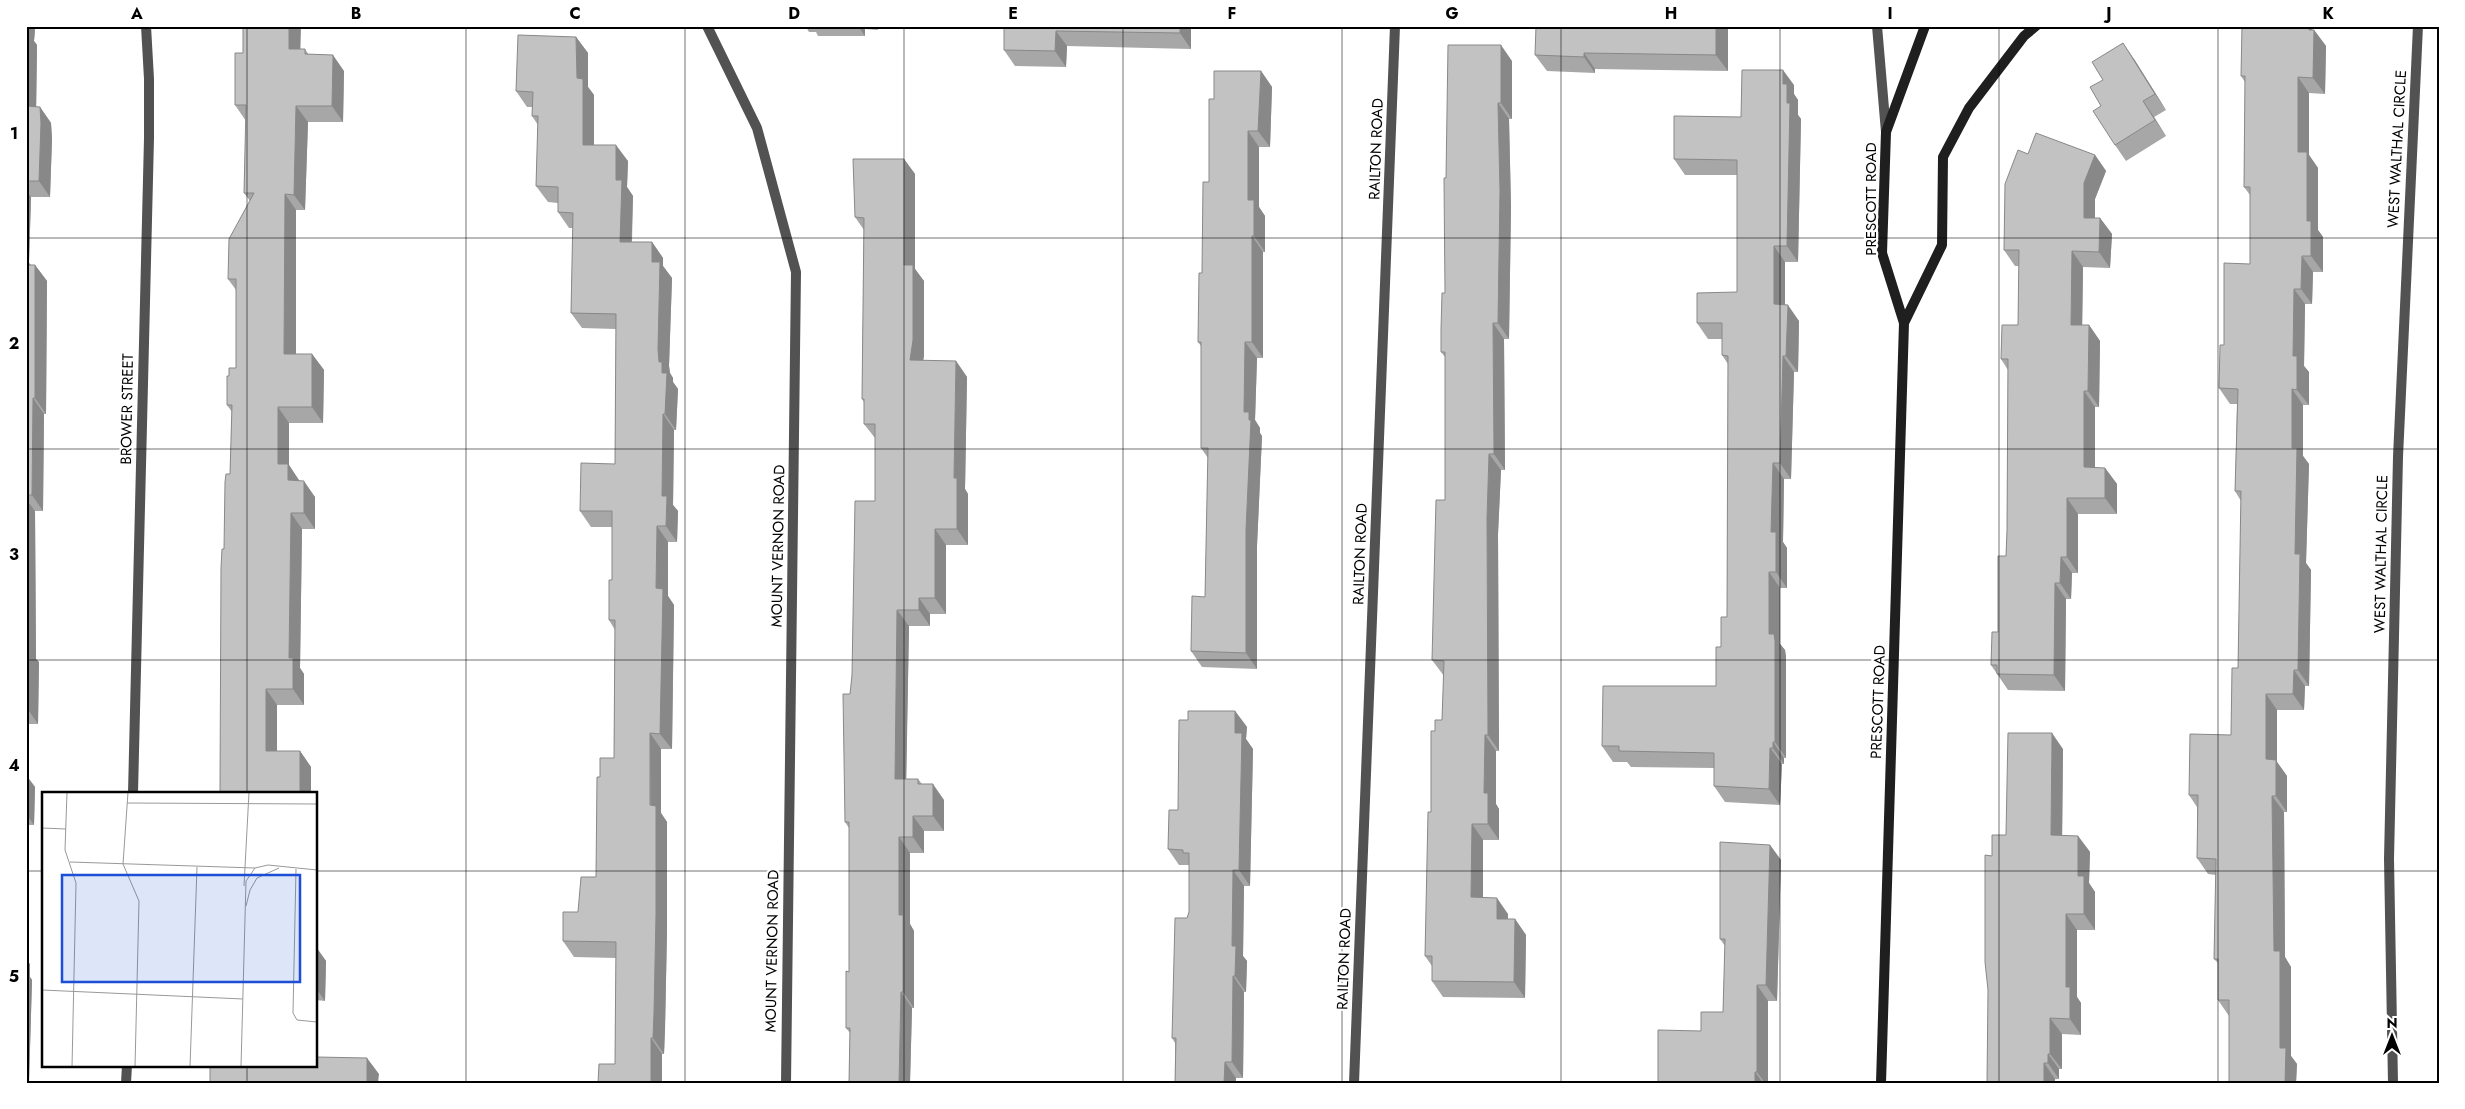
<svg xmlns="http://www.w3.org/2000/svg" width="2465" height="1109" viewBox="0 0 2465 1109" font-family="Jost,sans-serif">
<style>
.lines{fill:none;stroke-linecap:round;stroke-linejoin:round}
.minor{stroke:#525252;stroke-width:10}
.secondary{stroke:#1f1f1f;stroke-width:10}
.wall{fill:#a7a7a7}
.shaded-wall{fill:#888}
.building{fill:#c2c2c2;stroke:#888}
.grid{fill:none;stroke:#000;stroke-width:1;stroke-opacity:0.55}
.labels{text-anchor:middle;stroke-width:4.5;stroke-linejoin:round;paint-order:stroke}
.street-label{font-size:15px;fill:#000;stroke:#fff}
.inset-road{fill:none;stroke:#999;stroke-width:1}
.view{fill:#1d4ed8;fill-opacity:0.15;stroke:#1d4ed8;stroke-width:2.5}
.inset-edge{fill:none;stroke:#000;stroke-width:2.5}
.neatline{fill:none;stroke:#000;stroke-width:2}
.grid-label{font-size:16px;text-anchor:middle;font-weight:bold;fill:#000}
</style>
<rect width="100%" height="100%" fill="#fff"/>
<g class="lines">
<path class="minor" d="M707,26L757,128L796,272L786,1083
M1877,26L1886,132
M133,793L149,138V79L146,26
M126,1083L127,1065
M1354,1083L1395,26
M2393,1083L2389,859L2398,457L2418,26"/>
<path class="secondary" d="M1904,323L1942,245L1943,157L1969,108L2024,36L2036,26
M1881,1083L1904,323L1882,253L1886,132L1925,26"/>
</g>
<path class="wall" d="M26,26L35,29L34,41L37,45L36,107H40L51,123L52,139L50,197H31L29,263L31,265H35L47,281L46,414H44L43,511H35L36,659L39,662L38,724H29V779L35,787L34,825H29L28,962L30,964V977L32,980L29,1083H26Z
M768,26H878V30L865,29V36H818L816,32H809L806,27H769Z
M1004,26H1191V49L1067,46L1066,67L1015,66L1004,50Z
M1728,26V71L1595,69V73L1547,71L1535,55Z
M2310,26L2313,30H2314L2326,46L2325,94L2309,93V155L2318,168V230L2323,237V272H2313L2312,304H2305L2304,366L2309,372V405H2303V456L2309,464L2306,563L2311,570L2309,686H2305L2304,710H2277V762L2287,776V812H2284L2285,957L2291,967V1056L2297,1064L2296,1083H2229V1016L2218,1000V963L2214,959L2216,875L2208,874L2197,858V807L2189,795L2231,735L2238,668L2241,501L2235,491L2237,404H2230L2219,388L2224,345L2250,264V195L2244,187L2245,82L2241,76Z
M576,37L588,53V87L594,95V145L628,161L627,187L633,196L632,242H652L663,258V266L672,278L669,366L670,373L673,378V382L678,389L676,430H674L673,505L678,511L677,542H668V596L674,605L672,749H661V813L667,822V931L665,1029L664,1054H662V1083L615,1064L616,958L574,957L563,941L596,877L600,777L614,758L615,630L609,620L612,580V527H591L580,511L615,464L616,329L582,328L571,313L573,228H569L558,212V203L548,202L536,186L538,125L532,116V107H527L516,91Z
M305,49L309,55L344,71L343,122H308L305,210H296V354H312L324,370L323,423H289V465L299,481L315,497V529H302L300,668L304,674V705H277V751H300L311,767V793H220L224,549L230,474L232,412L227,405L229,376L236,368V290L228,279L250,201L244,193L246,121L235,105L243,53Z
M2134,59L2166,110L2154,117L2166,136L2126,161L2115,145L2101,106L2103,80Z
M1512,61V119H1509L1511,207L1509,339H1504L1505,470H1501L1498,534L1499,751H1496V804L1499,809V840H1483V897L1508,914V919H1515L1526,935L1525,998L1443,997L1432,981V966L1425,956L1435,731L1442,720L1444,676L1432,660L1445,500V357L1441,352L1445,293L1446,178Z
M1261,71L1272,87L1270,147H1259V207L1265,216V252H1263V358H1257L1255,420L1260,428V433L1262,436L1257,546V669L1202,667L1191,651L1205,597L1208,458L1201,448V346L1198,342L1202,273L1209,182Z
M1794,85V94L1798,100V115L1801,119L1798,262H1785V305L1799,321L1798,372H1794L1791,479H1784L1783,542L1787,548V588H1780V644L1785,650L1786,657V758H1784V764H1782L1780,805L1725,802L1714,786V768L1631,767L1627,762H1613L1602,746L1716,686L1721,647L1727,617L1728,364L1722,355V339H1708L1697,323L1737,292V175H1685L1674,159L1741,117Z
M2028,154L2095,155L2106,171L2095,199V218H2100L2112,234L2110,268L2083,267L2082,325H2089L2100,341L2099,407H2095V468H2105L2117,484V514H2078V573H2072L2071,599H2066L2065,691L2008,690L1991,665L1998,632L2006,556L2007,531L2008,370L2001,359L2018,325L2019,266H2015L2004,250Z
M904,159L915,174V269L924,281L923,361H956L967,377L965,489L968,494V545H946V614H930V626H909L906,779H918L922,784L944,800V831H924V853H910V924L914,931V1008H912L910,1083H849L850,1033L846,1028L849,972V828L845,822L850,694L875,501V438L864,424V402L862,399L864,230L855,217Z
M1235,711L1247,727L1246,739L1253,749L1250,886H1244L1243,956L1247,961L1246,992H1244L1243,1078H1236V1083H1175V1043L1172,1038L1187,918L1189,912V865H1179L1168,849L1178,810L1188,720Z
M2063,749L2062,836H2078L2090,852L2089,883L2095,892V930H2077V997L2081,1003V1035L2062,1034V1069H2059V1079L1987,1083L1992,856Z
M1770,845L1781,860L1777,1001H1768V1083H1658L1701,1031L1723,1012L1725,946L1720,939Z
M316,947L326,961L325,1001L316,1000Z"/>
<path class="shaded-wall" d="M26,26H32L35,29L34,41L37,45L36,122L26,109Z
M289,26H301L300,65L289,49Z
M858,26H862L865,29V36Z
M1180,26H1191V49L1180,33Z
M1716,26H1728V71L1716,55Z
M2310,26L2314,33V30L2326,46L2325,94L2313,78L2309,30Z
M1056,31L1067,46L1066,67L1055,51Z
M576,37L588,53V87L594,95V161L583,145L577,78Z
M2123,43L2134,59L2166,110L2155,94Z
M1501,45L1512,61V119L1501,103Z
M1584,53L1595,69V73L1584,57Z
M333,55L344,71L343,122L332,106Z
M1783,70L1794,85V94L1798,100V115L1801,119L1798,262L1787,246V103L1783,84Z
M1261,71L1272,87L1270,147L1258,131Z
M2298,77L2309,93V155L2318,168V230L2323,237V272L2311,256L2298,152Z
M2143,101L2154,117L2166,136L2155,120Z
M1498,103L1509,119L1511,207L1509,339L1498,323Z
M296,106L308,122L305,210L294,195Z
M40,107L51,123L52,139L50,197L39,181Z
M1248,131L1259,147V207L1265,216V252L1254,236L1248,200Z
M616,145L628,161L627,187L633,196L631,258L620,242L616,180Z
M2095,155L2106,171L2095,199V234L2084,218V183Z
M904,159L915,174V269L924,281V356L921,376L910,360L904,265Z
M26,190L31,197L29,263L35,272V265L47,281L46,414L35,398L26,269Z
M285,194L296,210V369L284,354Z
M2100,218L2112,234L2110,268L2099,252Z
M1252,236L1263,252V358L1252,342Z
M652,242L663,258V266L672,278L669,366L670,373L673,378V382L678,389L676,430L665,414L662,373L659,362L652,262Z
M1774,246L1785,262V320L1774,304Z
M2072,251L2083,267L2082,341L2071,325Z
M2302,256L2313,272L2312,304L2301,289Z
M2294,289L2305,304L2304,366L2309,372V405L2297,390L2293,356Z
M1788,305L1799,321L1798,372L1786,356Z
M1493,323L1504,339L1505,470L1494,454Z
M2089,325L2100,341L2099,407L2088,391Z
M1245,342L1257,358L1255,420L1260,428V433L1262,436L1257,546V669L1246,653L1244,412Z
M312,354L324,370L323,423L312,407Z
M1783,356L1794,372L1791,479L1780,463Z
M956,361L967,377L965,489L968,494V545L957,529L954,478Z
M2292,389L2303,405V456L2309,464L2306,563L2311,570L2309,686L2298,670L2292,448Z
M2084,391L2095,407V483L2084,467Z
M33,398L44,414L43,511L32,495Z
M278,407L289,423V465L299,480V496L278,464Z
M663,414L674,430L673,505L678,511L677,542L666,526L662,496Z
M1489,454L1501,470L1498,534L1499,751L1488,735L1487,518Z
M1773,463L1784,479L1783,542L1787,548V588L1776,572L1771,532Z
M2105,468L2117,484V514L2105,498Z
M304,481L315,497V529L304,513Z
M2067,498L2078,514V573L2067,557Z
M26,499L35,511L36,659L39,662L38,724L27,708L26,648Z
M291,513L302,529L300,668L304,674V705L293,689L289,658Z
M657,526L668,542V596L674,605L672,749L660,734L656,588Z
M935,529L946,545V614L935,598Z
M2061,557L2072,573L2071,599L2060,583Z
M1769,572L1780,588V644L1785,650L1786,657V758L1775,742L1769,634Z
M2055,583L2066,599L2065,691L2054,675Z
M919,598L930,614V626L919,610Z
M897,610L909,626L906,795L895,779Z
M2294,670L2305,686L2304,710L2293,694Z
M266,689L277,705V767L266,751Z
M2266,694L2277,710V762L2287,776V812L2276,796L2266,759Z
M1235,711L1247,727L1246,739L1253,749L1250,886L1239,870L1235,733Z
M26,719L29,724V779L35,787L34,825L26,814Z
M650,733L661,749V813L667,822V931L665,1029L664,1054L653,1038Z
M2052,733L2063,749L2062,851L2051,835Z
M1485,735L1496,751V804L1499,809V840L1488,824L1484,793Z
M1773,742L1784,758V764L1773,748Z
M1770,748L1782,764L1780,805L1769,789Z
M300,751L311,767V793H300Z
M933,784L944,800V831L933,816Z
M2272,796L2284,812L2285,957L2291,967V1056L2297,1064L2296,1083H2285L2280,1048L2274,951Z
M913,816L924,831V853L913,837Z
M26,821L29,825L28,962L30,964V977L32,980L29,1083H26Z
M1472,824L1483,840V913L1471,897Z
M2078,836L2090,852L2089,883L2095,892V930L2084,914L2078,876Z
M899,837L910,853V924L914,931V1008L903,992L899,915Z
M1770,845L1781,860L1777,1001L1766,985Z
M1233,870L1244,886L1243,956L1247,961L1246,992L1235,976L1232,946Z
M316,874H317L316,910Z
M1497,898L1508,914V935L1497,919Z
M2066,914L2077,930V997L2081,1003V1035L2070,1019L2066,987Z
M1515,919L1526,935L1525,998L1514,982Z
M316,947L326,961L325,1001L316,988Z
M1233,976L1244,992L1243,1078L1232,1062Z
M1757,985L1768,1001V1083H1765L1757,1072Z
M901,992L912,1008L910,1083H899Z
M2050,1018L2062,1034V1069L2050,1054Z
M651,1038L662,1054V1083H651Z
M2048,1054L2059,1069V1079L2048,1063Z
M367,1058L379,1074L378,1083H367Z
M1225,1062L1236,1078V1083H1224Z
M2044,1063L2055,1079V1083H2044Z
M1755,1072L1763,1083H1755Z"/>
<path class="building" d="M243,26H289V49H305V54L333,55L332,106H296L294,195L285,194L284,354H312V407H278V464H288V480L304,481V513H291L289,658H293V689H266V751H300V793H223L220,792L221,568L222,549H224L225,482L226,474H230L232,405H227V376H229V368H236V279H228L229,239L254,193H244L246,105H235V53H243Z
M1004,26H1180V33L1056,31L1055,51L1004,50Z
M1536,26H1716V55L1584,53V57L1535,55Z
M2242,26H2309V30H2314L2313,78L2298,77V152H2307V221H2311V256H2302L2301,289H2294L2293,356H2297V390L2292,389V448H2297L2295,554H2300L2298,670H2294L2293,694H2266V759L2276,760V796H2272L2274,951H2280V1048H2286L2285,1083H2229V1000H2218V959H2214L2216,859L2197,858L2198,795H2189L2190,734L2231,735L2232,668H2238L2241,491H2235L2238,389L2219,388L2220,345H2224V263L2250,264V187H2244L2245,76H2241Z
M518,35L576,37L577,78L583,79V145H616V180H622L620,242H652V262H660L658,350L659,362H662V373H667L665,414H663L662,496H667L666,526H657L656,588L663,589L660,734L650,733V805L656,806V915L654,1013L653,1038H651V1083H598L599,1064H615L616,942L563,941V912H578L581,877H596L597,777H600V758H614L615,620H609V580H612V511H580L581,463L615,464L616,314L571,313L573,213L558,212V187L536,186L538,116H532L533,92L516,91Z
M2123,43L2155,94L2143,101L2155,120L2115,145L2093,111L2101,106L2090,87L2103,80L2092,62Z
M1448,45H1501V103H1498L1500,191L1498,323H1493L1494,454H1489L1487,518L1488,735H1485L1484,793H1488V824H1472L1471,897L1497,898V919H1515L1514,982L1432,981V956H1425L1428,812H1431V731H1435V720H1442L1444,661L1432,660L1436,500H1445V352H1441V330L1442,293H1445L1444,178H1446Z
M1742,70H1783V84H1787V103H1790L1787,246H1774V304L1788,305L1786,356H1783L1780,463H1773L1771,532H1776V572H1769V634H1774L1775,641V742H1773V748H1770L1769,789L1714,786V753L1619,751V746H1602L1603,686H1716V647H1721V617H1727L1728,356L1722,355V323H1697V293L1737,292V160L1674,159V116L1741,117Z
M1214,71H1261L1258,131H1248V200H1254V236H1252V342H1245L1244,412H1249V420H1251L1246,530V653L1191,651L1192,596L1205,597L1208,448H1201V342H1198L1199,273H1202L1203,182H1209V99H1214Z
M26,106L40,107L41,123L39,181H26Z
M2036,133L2095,155L2084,183V218H2100L2099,252L2072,251L2071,325H2089L2088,391H2084V467L2105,468V498H2067V557H2061L2060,583H2055L2054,675L1997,674V665H1991L1992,632H1998V556H2006L2007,531L2008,359H2001L2002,325H2018L2019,250H2004L2005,184L2018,150L2028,154Z
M853,159H904V265H913V340L910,360L956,361L954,478H957V529H935V598H919V610H897L895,779H918V784H933V816H913V837H899V915H903V992H901L899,1083H849L850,1028H846V971L849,972V822H845L843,694H850L852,675L855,501H875V424H864V399H862L864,218L855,217Z
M26,265H35V398H33L32,495H26Z
M26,646H28L27,708H26Z
M1188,711H1235V733H1242L1239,870H1233L1232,946H1236L1235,976H1233L1232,1062H1225L1224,1083H1175L1176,1038H1172L1175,918H1187L1189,912V853H1183V850L1168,849L1169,810H1178L1179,720H1188Z
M2008,733H2052L2051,835L2078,836V876H2084V914H2066V987H2070V1019L2050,1018V1054H2048V1063H2044V1083H1987L1988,990L1985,962V855L1992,856V835H2006Z
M1720,842L1770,845L1766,985H1757V1072H1755V1083H1658V1030L1701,1031V1012H1723L1725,939H1720Z
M316,1057L367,1058V1083H210V1065H316Z"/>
<path class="grid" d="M247,26V793M466,26V1083M685,26V1083M904,26V1083M1123,26V1083M1342,26V1083M1561,26V1083M1780,26V1083M1999,26V1083M2218,26V1083M26,238H2439M26,449H2439M26,660H2439M26,871H44M316,871H2439M247,1065V1083"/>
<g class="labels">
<g class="street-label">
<text transform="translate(1376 149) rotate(-88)" y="5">RAILTON ROAD</text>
<text transform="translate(2397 149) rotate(-87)" y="5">WEST WALTHAL CIRCLE</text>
<text transform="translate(1871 199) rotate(-90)" y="5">PRESCOTT ROAD</text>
<text transform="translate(127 409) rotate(-89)" y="5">BROWER STREET</text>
<text transform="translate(778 546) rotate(-89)" y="5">MOUNT VERNON ROAD</text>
<text transform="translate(1360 554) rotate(-88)" y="5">RAILTON ROAD</text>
<text transform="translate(2381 554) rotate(-89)" y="5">WEST WALTHAL CIRCLE</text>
<text transform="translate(1878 702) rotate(-88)" y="5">PRESCOTT ROAD</text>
<text transform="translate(772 951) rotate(-89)" y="5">MOUNT VERNON ROAD</text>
<text transform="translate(1344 959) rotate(-88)" y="5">RAILTON ROAD</text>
</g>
</g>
<g transform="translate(42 792)">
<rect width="275" height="275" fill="#fff"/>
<path class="inset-road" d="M25,0L23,58L34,91L30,275M86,0L81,72L97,109L93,275M85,11L275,12M0,36L24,37M28,70L213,76M254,77L251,221L255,228L275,230M202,94L207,0M204,114L208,98L215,86L237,76M0,198L201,207M148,275L155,75M199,275L204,89L213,76L226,73L275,78"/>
<path class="view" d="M20,83H258V190H20Z"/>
<rect width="275" height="275" class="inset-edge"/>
</g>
<rect width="2465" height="1109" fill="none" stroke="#ffffff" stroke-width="55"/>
<g transform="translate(2392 1036)" stroke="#ffffff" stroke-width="4" paint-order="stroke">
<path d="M0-4L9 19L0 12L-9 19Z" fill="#000000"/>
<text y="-8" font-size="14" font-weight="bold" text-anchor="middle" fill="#000000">N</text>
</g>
<rect x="28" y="28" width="2410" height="1054" class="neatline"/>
<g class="grid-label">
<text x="137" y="19">A</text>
<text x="356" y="19">B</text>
<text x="575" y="19">C</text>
<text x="794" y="19">D</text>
<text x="1013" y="19">E</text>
<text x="1232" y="19">F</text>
<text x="1452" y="19">G</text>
<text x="1671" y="19">H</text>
<text x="1890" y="19">I</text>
<text x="2109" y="19">J</text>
<text x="2328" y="19">K</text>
<text x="14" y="139">1</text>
<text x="14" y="349">2</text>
<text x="14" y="560">3</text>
<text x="14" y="771">4</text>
<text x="14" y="982">5</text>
</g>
</svg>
